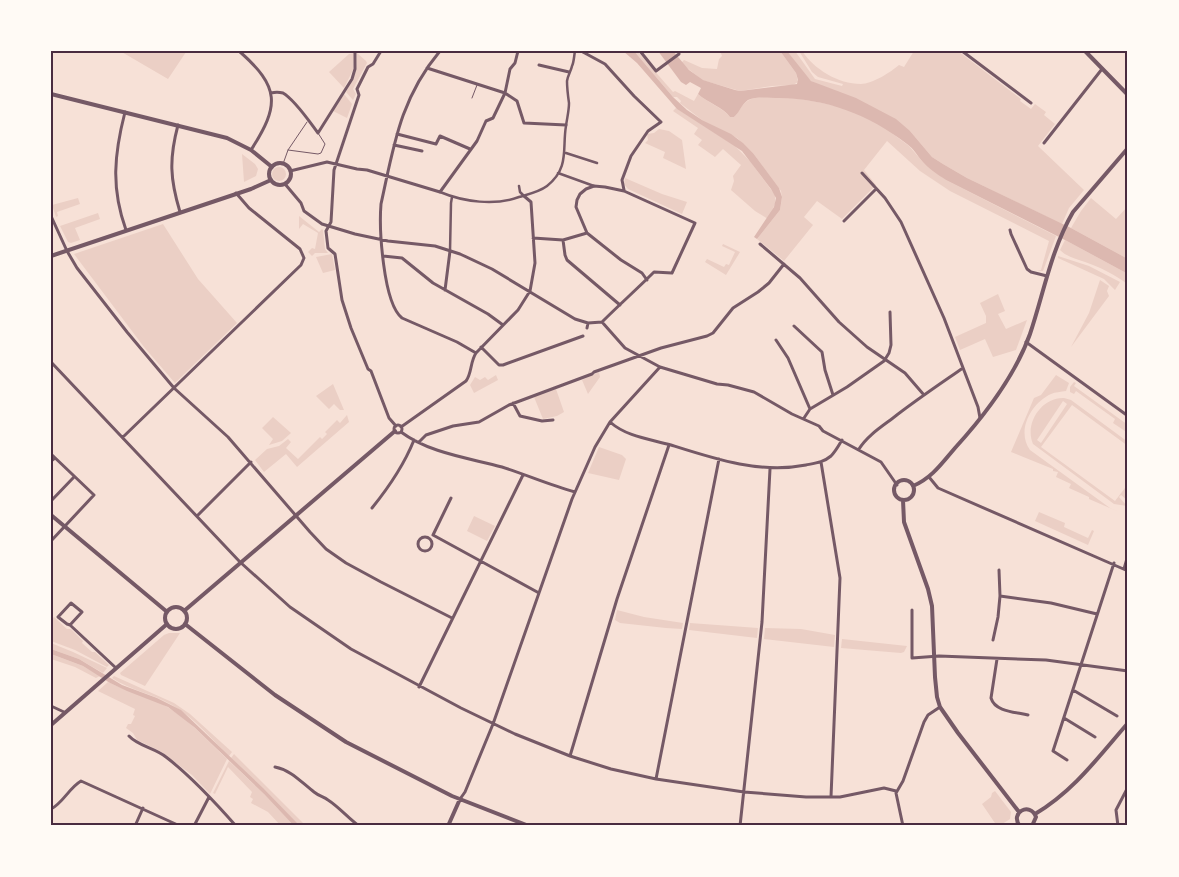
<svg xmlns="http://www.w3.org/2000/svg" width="1179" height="877" viewBox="0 0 1179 877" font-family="Cabin,sans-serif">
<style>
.green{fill:#ebcfc5;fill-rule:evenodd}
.water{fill:#dcb8b0}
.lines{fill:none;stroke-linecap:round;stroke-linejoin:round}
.service{stroke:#755966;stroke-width:1}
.pedestrian{stroke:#755966;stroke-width:2.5}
.minor{stroke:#755966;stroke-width:3}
.tertiary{stroke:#755966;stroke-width:4}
.neatline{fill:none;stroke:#4a2c40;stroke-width:2}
</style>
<rect width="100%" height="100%" fill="#f7e1d7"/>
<path class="green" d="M120,51H184L186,52L168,79Z
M634,51L638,52L673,92L675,91L694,101L698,94C708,103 722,107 730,117H734C740,112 741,104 749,100C765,92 817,101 835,106L820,86L811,81L803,73L787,51H795L815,79L842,86L843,84L818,77L812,72L799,51H802C814,69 838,84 861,84C872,84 891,72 899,65L904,67L914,51H958L1021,99L1020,101L1031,109L1035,104L1046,112L1044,115L1055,124L1038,146L1084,190L1069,208L1062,224L967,178L943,164L932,157L910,131L893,134L909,146L922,161L946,180L1056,236L1043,271H1037L1041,270L1049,241L950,191L920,171L887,141L864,170L876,185L842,219L817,201L804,217L813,225L784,261L757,239L780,210L782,198L781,191L753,153L737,138L702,120L680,103L681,101L677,97H673Z
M720,51H780L796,73L798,82L793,85L772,86L740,91L702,80L681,63L684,60L702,68L717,69L719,59L722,56Z
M354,53L353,70L344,88L329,72L349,54Z
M357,53L366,61L367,63L353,89L356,94L353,100L346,92L356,72Z
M344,94L352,104L347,118L333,111Z
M676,108L735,146L750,161L775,195V204L768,219L755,211L731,190L734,181L733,176L741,165L723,149L715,157L698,145L702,140L694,134L698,128L673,111Z
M659,129L669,131L682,140L686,169L663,158L665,152L645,143L648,140L647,134L654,133Z
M242,154L255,164L258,169L256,176L244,182Z
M272 174a7 7 0 1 1 14 0a7 7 0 1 1-14 0Z
M625,178L662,194L687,202L682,214L628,189L624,184Z
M78,198L80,204L57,212L58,216L56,217L52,205Z
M1091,198L1116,219L1128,206V259L1071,228L1081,211Z
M98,213L100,219L75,228L80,240L71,243L68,242L60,226Z
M299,216L319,232L322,229L323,230L325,249L328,253H315L312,256L308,252L312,248L315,249L318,233L303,224L299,229Z
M163,224L198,279L237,323L175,383L144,347L74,254Z
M1065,240L1128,274V285C1117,275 1099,267 1085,262C1076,259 1067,257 1060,250Z
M723,244L740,252L726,275L705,262L707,259L724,267L726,264L729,265L735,252L722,246Z
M332,254L335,270L323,273L316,257Z
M1058,256L1089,266L1120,282L1115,290L1104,279L1058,258Z
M1100,280L1109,286L1107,291L1109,296L1071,347L1089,313Z
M998,294L1005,311L998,314L1006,329L1027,320L1016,350L993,357L985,339L960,350L955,337L986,323V316L980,303Z
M599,372L600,377L588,394L582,380Z
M496,375L498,380L474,393L470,385L475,377L480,380L485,377L488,380Z
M1056,375L1069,383L1066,391C1061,392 1055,392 1051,394C1031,403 1016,431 1030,450L1110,508L1119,512L1089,499V497L1069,488L1071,484L1056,477L1058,472L1053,471V469L1011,452L1034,398L1041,395Z
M1074,382L1076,383L1074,386L1128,425V433L1113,423L1115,419L1076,391L1074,394L1070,392V387Z
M333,384L344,410H340L334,404L329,409L316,396Z
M556,389L564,412L557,416L543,419L534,397Z
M1064,398L1071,400L1128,442V446L1072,405L1041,447L1115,501L1128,484V501L1121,495L1119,497L1127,506L1114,504L1033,444C1024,423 1042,397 1064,398ZM1063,401L1067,404L1041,443L1037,440Z
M347,415L349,422L297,467L286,454L264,472L255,460L267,449L279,446L288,439L291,442L286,448L298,459L320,437L322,439L327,434L325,432L337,420L340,423Z
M273,417L291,433L282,441L269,445L273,439L262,428Z
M599,447L622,455L626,459L619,480L588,473Z
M1039,512L1065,523L1064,527L1088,538L1092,530L1094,531L1088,545L1035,521Z
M474,516L495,526L487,541L467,531Z
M617,610L644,617L683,623L682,629L666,628L620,623L615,620Z
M54,617L67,629H71L83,641L82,643L92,652H95L109,665L107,667L75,650L51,641V620Z
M690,623L758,628L757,638L689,630Z
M765,628L801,629L835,635L834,647L764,639Z
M169,633H180L145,686L121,675L120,673L164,635Z
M842,639L907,646L904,652L901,653L841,648Z
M51,643L73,652L107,668L103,673L79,659L51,649Z
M51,654L83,666L100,676L96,678L75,667L51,659Z
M114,676L174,703L190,714L232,752L229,756C211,739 194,717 172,705C153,694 130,690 112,678Z
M108,682C127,692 150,696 169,708C190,721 208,741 227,759L210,794L192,775L160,751L137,740L133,733L126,728L128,724H131L135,716L133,715L135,709L98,691Z
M234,754L306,826H300L231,758Z
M229,761L264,794L294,826H281L268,812L251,803L253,799L250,797L252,792L228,767L215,794L213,793Z
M995,791L1011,812L1010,819L999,826H997L982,804L991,797L992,793Z"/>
<path class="water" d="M623,51H634L673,97L687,110L702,120L731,134L743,143L753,153L779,188L782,197L780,210L757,239L754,237L774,207L776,198L771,189L742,151L677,109L637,63Z
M658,51H673L689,70L703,80L735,90L740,91L797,84L798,80L796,73L780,51H787L811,81L856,98L896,119L910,131L932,157L943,164L967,178L1071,228L1128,259V274L1065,240L946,180C937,174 929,169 922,161C917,155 913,148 907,144C868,114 827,99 779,98C769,98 757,96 748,100C741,105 740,112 734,117H730C723,107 708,103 698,94L701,88L690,82L686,85L681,82Z
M51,649L79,659L122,685L157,698L181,710L263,788L300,826H294L264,794L194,727L168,707L127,691L110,683L83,666L51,654Z"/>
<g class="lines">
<path class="service" d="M472,98L477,85
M288,150L318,154L321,153L325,144L318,133
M283,164L288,150L307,122"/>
<path class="pedestrian" d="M566,153L597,163
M558,173L594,186
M519,186L520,192L524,196
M440,192C464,202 495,206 519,197C529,194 539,192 547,186C570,168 562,148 566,126C567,118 569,111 569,103C568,96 567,89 567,81C568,75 571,71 572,66C574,62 574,56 575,51
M450,251L451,203L452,197"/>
<path class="minor" d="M239,51C280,87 280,105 251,150
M381,51L373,64L368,67L357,89L359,95L334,170L331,222L326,231L328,248L335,254L342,300L351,328L368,369L371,371L389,418L396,426
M440,51C400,99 394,145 381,204C379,228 383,303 402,318L457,342L476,353
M518,51L515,63L510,69L505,93L517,101L524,123L566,125
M581,51L605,64L634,96L661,122L648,131L631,156L622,180L624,190
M640,51L656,71L679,54
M962,51L1031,103
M539,65L569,72
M271,93C275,92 279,92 283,93C295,100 309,121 318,133L352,79L355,69V51
M125,112C114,155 111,188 126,230
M178,125C169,159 170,179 180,212
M397,134L436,144L440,136L470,149
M1044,143L1102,69
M394,145L422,151
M290,171L327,162L357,169L367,170L440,192L477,141L486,121L493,118L505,93L427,68
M862,173L885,198L901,222L944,318L978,407L980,418
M285,184L301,203L304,211L322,224L355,234L388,241L435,246L460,254L492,269L575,319L588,323L602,322
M51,216L67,251L77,268L127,332L174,388L228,437L310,532L326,549L346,563L381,582L452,618
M844,221L876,189
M1010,230L1011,234L1027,269L1031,272L1047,276
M533,238L563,240L587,233
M563,240L565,255L567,260L620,305
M760,244L800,278L839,322L867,347L905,373L924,395
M383,256L402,258L433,283L488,314L503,325
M445,290L450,251
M602,322C619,305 637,289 654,272L672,273L695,223L624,191L605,187L594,186L586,189L580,194L577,200L576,207L587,233L621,260L642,273L647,280
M602,322L625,348L660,367L717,384L728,385L754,392L792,414L819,426L823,431L881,462L897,485
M794,326L822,352L825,370L833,395
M587,328L588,323
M776,340L788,358L810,409
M1026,342L1128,416
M481,347L499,365H503L583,336
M51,362L240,562L290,607L351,649L461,708L515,734L570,756L611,769L656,779L744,792L806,797H840L884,788L896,791
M513,403L520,416L542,421L553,420
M804,418L810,409L847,387L884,361L889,353L891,345L890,312
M610,422C627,437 650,439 671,445C715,459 760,474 806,465C816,463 824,462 831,456C836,451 839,445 842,440
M394 429a4 4 0 1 1 8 0a4 4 0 1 1-8 0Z
M401,427L466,381C472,373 470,362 476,353L518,310L530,291L535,263L531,202L524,196
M401,432C429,453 469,458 502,467C527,475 550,485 575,492
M123,437L301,265L304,258L300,249L249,208L236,193
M419,442L426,435L453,426L479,422L509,405L592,374L594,372L661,348L707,336L713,333L733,308L758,292L769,283L784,264
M859,449C867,436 881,427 893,418C916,400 940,384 963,368
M51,454L94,495L51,541
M51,461L55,458
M821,462L840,578L831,797
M929,477L938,488L1128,571
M451,498L433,535L539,593
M51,501L74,477
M372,508C389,487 404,465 414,440
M197,516L251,462
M418 544a7 7 0 1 1 14 0a7 7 0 1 1-14 0Z
M1124,569L1128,555
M999,570L1000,596
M912,610V658L939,656L1046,660L1128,671
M70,625L82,612L71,603L58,617L67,624L70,625L116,668
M993,640L998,617L1000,596L1051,603L1097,614
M997,659L991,698C995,712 1016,712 1028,715
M419,687L523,475
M1073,690L1117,716
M51,706L64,712
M1064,718L1095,737
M129,736C138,746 155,748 166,757C192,777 214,801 236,826
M570,756L617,599L669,445
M1067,760L1053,751L1114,563
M275,767C291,770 301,782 314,792C319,796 324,797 328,800C339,807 348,818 359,826
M656,779L719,459
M460,799L465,792L493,724L572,499L595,447L610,422L660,367
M51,809C63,803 69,788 81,781L180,826
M135,826L143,808
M194,826L209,797
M740,826L762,622L770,469
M903,826L896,793L903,781L924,722L928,715L940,707
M1118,826L1116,810L1128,787"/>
<path class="tertiary" d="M1085,51L1128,95
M51,94L227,138L251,150L272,167
M269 174a11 11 0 1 1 22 0a11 11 0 1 1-22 0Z
M51,256L251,189L271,180
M894 490a10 10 0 1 1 20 0a10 10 0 1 1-20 0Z
M913,486C932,478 942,463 955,448C985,415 1015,376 1030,334C1044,292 1051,250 1073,212L1128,148
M903,500L904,522L928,589L932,606L935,677L937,697L940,707L958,733L1019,812
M51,515L166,611
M165 618a11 11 0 1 1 22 0a11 11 0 1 1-22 0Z
M184,611L395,431
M185,624L275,695L346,742L452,796L529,826
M51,725L167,624
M1035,814C1074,791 1099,756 1128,723
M448,826L460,799
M1020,826C1009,813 1030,801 1036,817L1032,826"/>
</g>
<rect width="1179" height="877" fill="none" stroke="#fffaf5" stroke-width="105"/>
<rect x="52" y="52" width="1074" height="772" class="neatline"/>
</svg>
